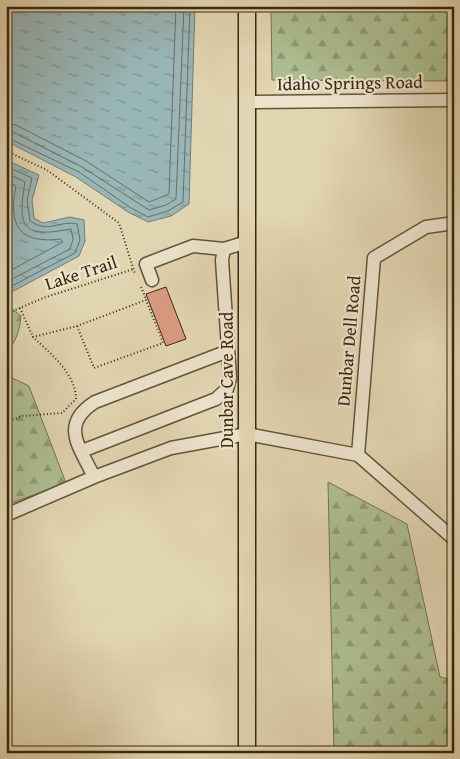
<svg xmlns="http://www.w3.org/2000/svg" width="460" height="759" viewBox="0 0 460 759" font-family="'Gentium Book Plus',serif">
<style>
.forest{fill:url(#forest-firs);stroke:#747350}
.water{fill:url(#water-ripples);stroke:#737d74}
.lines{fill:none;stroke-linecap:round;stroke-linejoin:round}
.shore{stroke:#6a6e64;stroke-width:1}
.building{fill:#db9c81;stroke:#3b2710}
.minor-casing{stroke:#655338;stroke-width:15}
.major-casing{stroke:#3b2710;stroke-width:19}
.path{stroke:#3b2710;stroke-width:2;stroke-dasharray:1 2.5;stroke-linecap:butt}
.minor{stroke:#ece4cd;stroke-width:12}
.major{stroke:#e2d6b2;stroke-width:16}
.labels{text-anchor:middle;stroke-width:4.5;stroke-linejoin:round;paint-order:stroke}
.street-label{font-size:18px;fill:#3b2710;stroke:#ece4cd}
</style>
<defs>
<pattern id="forest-firs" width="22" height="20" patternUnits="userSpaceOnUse" patternTransform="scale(1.25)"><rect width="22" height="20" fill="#adbf91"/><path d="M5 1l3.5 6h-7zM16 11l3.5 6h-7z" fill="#8e9b75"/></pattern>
<pattern id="water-ripples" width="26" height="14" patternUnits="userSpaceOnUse" patternTransform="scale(1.25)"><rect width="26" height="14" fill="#99b6b7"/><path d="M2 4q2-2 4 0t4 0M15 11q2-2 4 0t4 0" fill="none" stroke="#7e9493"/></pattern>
</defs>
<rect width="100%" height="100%" fill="#e2d6b2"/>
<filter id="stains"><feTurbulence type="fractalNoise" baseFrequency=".004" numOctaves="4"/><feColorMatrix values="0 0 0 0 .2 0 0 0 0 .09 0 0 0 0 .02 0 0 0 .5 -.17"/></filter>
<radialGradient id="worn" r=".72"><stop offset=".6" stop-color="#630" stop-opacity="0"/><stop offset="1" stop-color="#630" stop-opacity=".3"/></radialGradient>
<path class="forest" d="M271,6H454V81L272,80Z
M6,304L21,316C20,328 16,344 6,352Z
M6,375L29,386L66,483L6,505Z
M328,482L407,524L440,677L454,680V753H334Z"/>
<path class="water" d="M6,6H195L189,204L171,216L148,222L128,212L76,177L6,141Z
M6,160L39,175L32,200L34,218L43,223L70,217L84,220L85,241L79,256L6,295Z"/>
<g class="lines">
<path class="shore" d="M6,123L16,125L86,161L149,202L169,194L176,6
M6,130L13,132L82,167L149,210L166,205L176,199L184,6
M6,137L79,172L131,208L148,217L168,211L183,202L190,6
M6,166L32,178L27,200L30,221C49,234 59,220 77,224L80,240L75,253L6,289
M6,173L25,182C17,229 23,238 71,229L73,239L70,249L6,282
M6,181L16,186C8,226 19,244 61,239L63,242L6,273"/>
</g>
<path class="building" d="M166,287L186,339L166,346L146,294Z"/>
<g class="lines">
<defs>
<path id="minor" d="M247,102L454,100
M152,280L146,264L193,246L224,249
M82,451L216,399L227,389L230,378L222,260L224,249L247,242
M358,455L374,258L426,227L454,223
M94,477C80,447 59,425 95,402L228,351
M6,515L94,477L171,448L247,434L358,455L454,539"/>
<path id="major" d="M247,6V753"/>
</defs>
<use href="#minor" class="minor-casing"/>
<use href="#major" class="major-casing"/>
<path class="path" d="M6,151L47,170L119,223L135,274
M141,287L146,299
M20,308L33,337
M6,314L43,298L134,269
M6,422L23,416L62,413L76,399C76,374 50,353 33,337L77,326L146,300L163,343L94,368L77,326"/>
<use href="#minor" class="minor"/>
<use href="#major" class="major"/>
</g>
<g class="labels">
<g class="street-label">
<text transform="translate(350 83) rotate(-1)" y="6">Idaho Springs Road</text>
<text transform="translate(81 273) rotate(-18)" y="6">Lake Trail</text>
<text transform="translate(349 341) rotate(-85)" y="6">Dunbar Dell Road</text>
<text transform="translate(227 380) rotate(-90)" y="6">Dunbar Cave Road</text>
</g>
</g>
<rect width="460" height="759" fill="none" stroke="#e2d6b2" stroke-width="25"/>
<rect x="8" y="8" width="445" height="744" fill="none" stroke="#3b2710" stroke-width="2.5"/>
<rect x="12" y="12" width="435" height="734" fill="none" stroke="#3b2710"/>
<rect width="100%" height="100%" filter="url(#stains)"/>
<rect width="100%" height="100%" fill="url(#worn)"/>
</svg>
